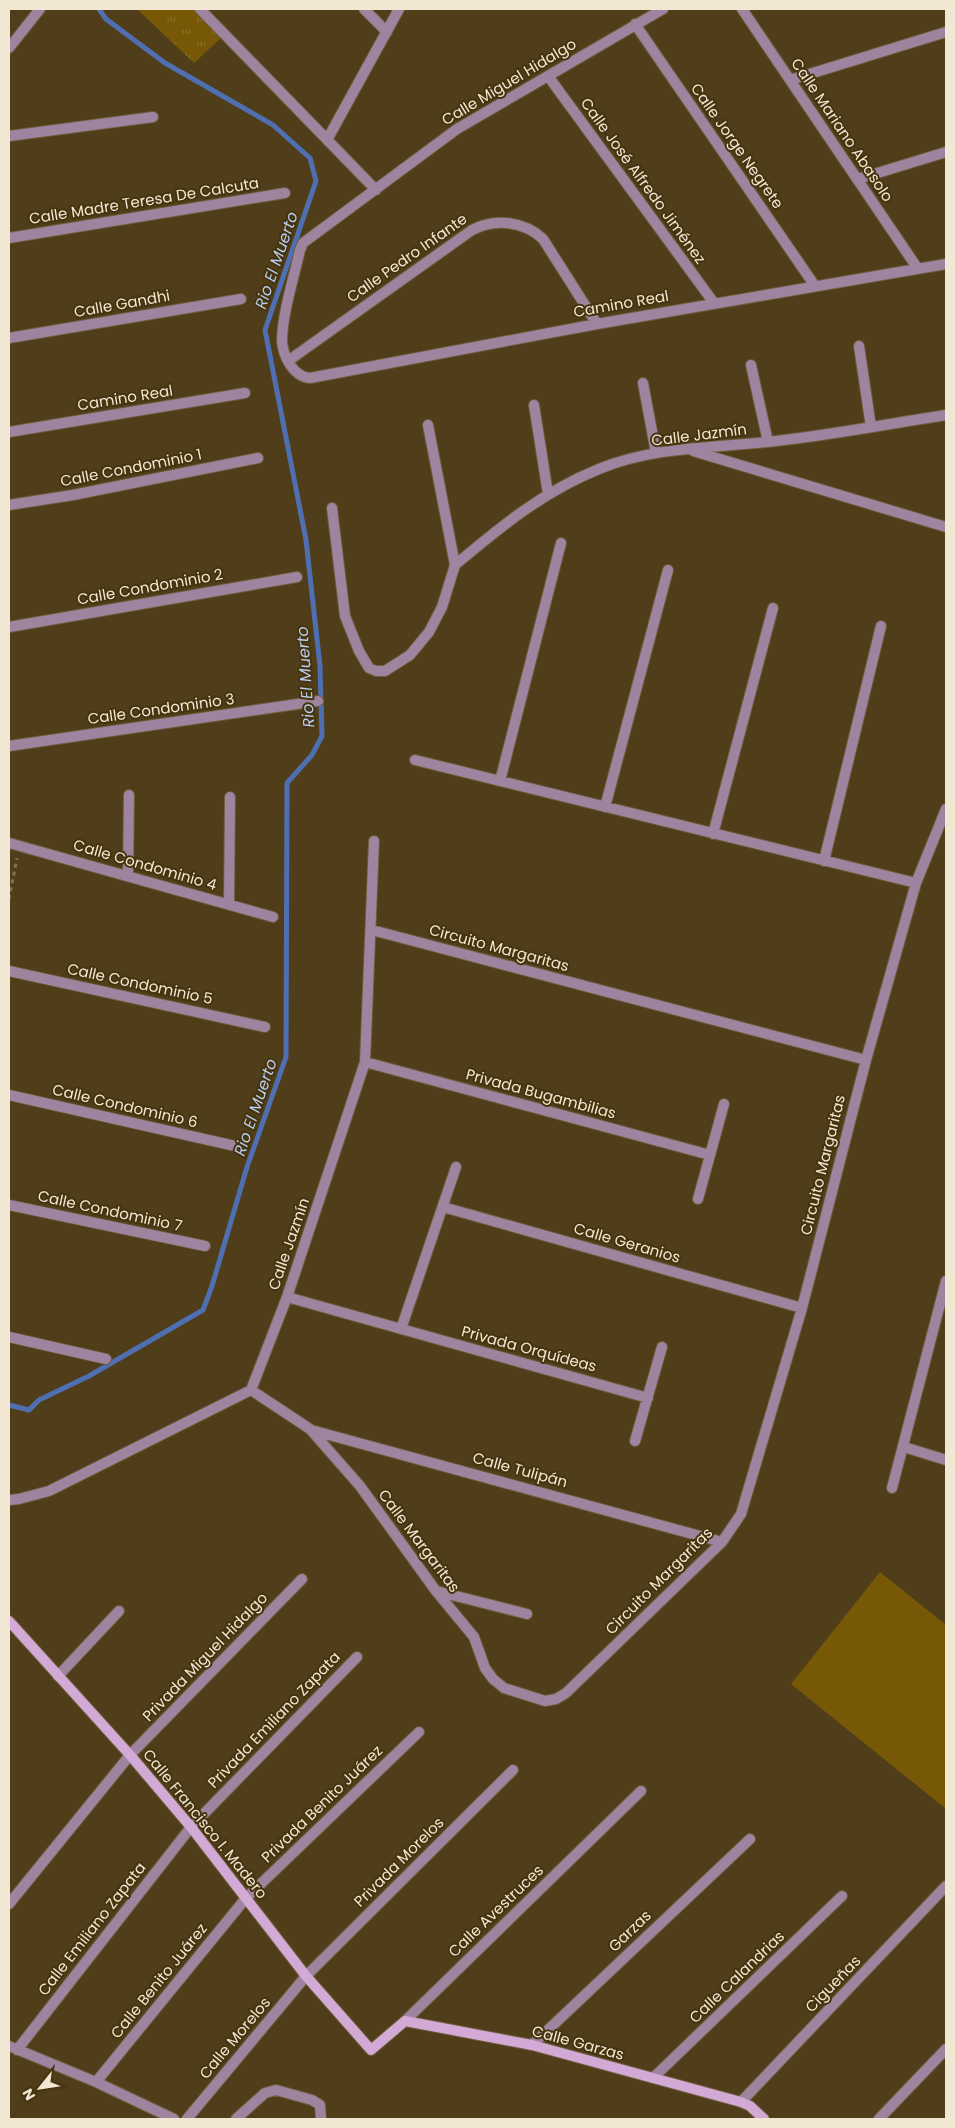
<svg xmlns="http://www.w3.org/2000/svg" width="955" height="2128" viewBox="0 0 955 2128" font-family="Poppins,sans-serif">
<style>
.grass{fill:url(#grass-tufts)}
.pitch{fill:#775806}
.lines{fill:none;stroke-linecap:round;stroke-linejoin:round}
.stream{stroke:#506fb2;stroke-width:5}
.minor-casing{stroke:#6c5c3a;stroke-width:12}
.secondary-casing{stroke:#6c5c3a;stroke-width:12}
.path{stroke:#817252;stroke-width:3;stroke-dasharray:4 4;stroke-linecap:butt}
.minor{stroke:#9f84a0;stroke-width:10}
.secondary{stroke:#d3a9d5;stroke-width:10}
.labels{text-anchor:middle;stroke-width:4;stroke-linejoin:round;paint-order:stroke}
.street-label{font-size:15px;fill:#f2e7d3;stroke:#45340e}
.water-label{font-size:16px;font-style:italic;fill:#bacdf2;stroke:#45340e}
</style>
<defs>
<pattern id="grass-tufts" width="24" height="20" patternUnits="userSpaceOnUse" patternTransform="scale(1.25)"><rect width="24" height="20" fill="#775806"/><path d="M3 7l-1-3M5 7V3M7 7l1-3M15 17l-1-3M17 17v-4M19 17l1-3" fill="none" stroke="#8b7029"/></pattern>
</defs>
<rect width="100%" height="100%" fill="#4f3e19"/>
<path class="grass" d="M137,9H199L225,34L194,63Z"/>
<path class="pitch" d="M880,1572L946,1625V1809L791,1684Z"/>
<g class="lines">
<path class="stream" d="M9,1405L29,1410L39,1400L89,1376L203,1310L212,1286L247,1167L286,1057L287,783L312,755L322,736L320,666L306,540L265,330L316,181L310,158L273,125L165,63L106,19L99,9"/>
<defs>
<path id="minor" d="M200,9L376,190
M364,9L387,32
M663,9L457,129L303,243L300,250C294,277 282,315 282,341C283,357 294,377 310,378L597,324L946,264
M742,9L918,269
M635,24L815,286
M9,48L40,9
M548,76L714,303
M790,80L946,32
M9,136L153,117
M327,140L399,9
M858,179L946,152
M9,238L285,193
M9,338L241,299
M859,346L871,427
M288,361L472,230C495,218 524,221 543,239L597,324
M751,365L768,442
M643,383L656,453
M534,405L548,494
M9,432L245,393
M693,451L946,527
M9,505L73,495L258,458
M332,508L345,616L359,651L369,668L376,671H385L410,655L429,632L442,607L455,565L428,425
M455,565C500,527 544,491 599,469C652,447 711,448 767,442C827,436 887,424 946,415
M9,627L297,577
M9,746L318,701
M415,760L916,883
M500,781L561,543
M605,807L668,570
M713,834L773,608
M9,843L273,917
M824,861L881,626
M128,876L129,795
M229,904L230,797
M372,930L866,1060
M9,971L265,1027
M365,1062L710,1155
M9,1095L235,1146
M698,1199L724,1104
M9,1205L205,1246
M443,1207L802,1308
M287,1297L648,1398
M401,1329L456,1167
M9,1337L106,1359
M251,1390L310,1429L360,1486L436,1591L474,1637L485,1668L493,1679L504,1688L545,1701L556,1699L566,1693L722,1542L741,1514L802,1308L866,1060L916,883L946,809
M311,1430L722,1542
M635,1441L662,1347
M904,1447L946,1460
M892,1488L946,1281
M9,1500L19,1499L49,1491L251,1390L287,1297L365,1062L374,841
M436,1591L527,1614
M58,1676L119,1611
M9,1904L130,1755L302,1579
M405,2021L641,1791
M532,2045L750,1839
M9,2046L96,2082L174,2119
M17,2050L191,1827L357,1657
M653,2078L842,1896
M96,2082L246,1898L419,1732
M741,2102L946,1886
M187,2119L306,1976L513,1770
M236,2119L265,2093L276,2090L312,2100L320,2105L321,2119
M879,2119L946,2049"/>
<path id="secondary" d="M9,1621L130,1755L191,1827L306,1976L371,2050L405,2021L532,2045L741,2102L750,2106L764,2119"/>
</defs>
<use href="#minor" class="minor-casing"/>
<use href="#secondary" class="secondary-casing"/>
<path class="path" d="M9,899L17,858"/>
<use href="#minor" class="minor"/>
<use href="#secondary" class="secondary"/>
</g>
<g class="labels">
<g class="street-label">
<text transform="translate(509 82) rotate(-31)" y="5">Calle Miguel Hidalgo</text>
<text transform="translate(842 130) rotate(56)" y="5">Calle Mariano Abasolo</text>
<text transform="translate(737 146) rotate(55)" y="5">Calle Jorge Negrete</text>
<text transform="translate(643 181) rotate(54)" y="5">Calle José Alfredo Jiménez</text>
<text transform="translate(144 201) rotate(-9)" y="5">Calle Madre Teresa De Calcuta</text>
<text transform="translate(407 258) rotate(-35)" y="5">Calle Pedro Infante</text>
<text transform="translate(122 304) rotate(-10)" y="5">Calle Gandhi</text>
<text transform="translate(621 304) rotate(-10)" y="5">Camino Real</text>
<text transform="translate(125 398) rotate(-9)" y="5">Camino Real</text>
<text transform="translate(699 435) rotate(-7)" y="5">Calle Jazmín</text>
<text transform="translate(131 468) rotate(-11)" y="5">Calle Condominio 1</text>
<text transform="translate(150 587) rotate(-10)" y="5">Calle Condominio 2</text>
<text transform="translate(161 709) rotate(-8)" y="5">Calle Condominio 3</text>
<text transform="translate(145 865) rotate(16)" y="5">Calle Condominio 4</text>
<text transform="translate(499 948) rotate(15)" y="5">Circuito Margaritas</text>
<text transform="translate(140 984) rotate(12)" y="5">Calle Condominio 5</text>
<text transform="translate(541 1094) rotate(15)" y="5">Privada Bugambilias</text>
<text transform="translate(125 1106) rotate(13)" y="5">Calle Condominio 6</text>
<text transform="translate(823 1165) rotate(-76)" y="5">Circuito Margaritas</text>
<text transform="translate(110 1211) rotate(12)" y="5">Calle Condominio 7</text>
<text transform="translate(627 1243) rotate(16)" y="5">Calle Geranios</text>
<text transform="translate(289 1244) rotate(-71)" y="5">Calle Jazmín</text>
<text transform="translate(529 1349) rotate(15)" y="5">Privada Orquídeas</text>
<text transform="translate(520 1470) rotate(15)" y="5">Calle Tulipán</text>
<text transform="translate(419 1541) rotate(53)" y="5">Calle Margaritas</text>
<text transform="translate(659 1581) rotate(-45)" y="5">Circuito Margaritas</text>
<text transform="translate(205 1657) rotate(-46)" y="5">Privada Miguel Hidalgo</text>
<text transform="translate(274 1720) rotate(-46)" y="5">Privada Emiliano Zapata</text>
<text transform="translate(322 1804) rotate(-44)" y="5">Privada Benito Juárez</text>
<text transform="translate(205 1824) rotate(51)" y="5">Calle Francisco I. Madero</text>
<text transform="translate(399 1862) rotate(-45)" y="5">Privada Morelos</text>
<text transform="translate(496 1911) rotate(-44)" y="5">Calle Avestruces</text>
<text transform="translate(92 1929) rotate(-52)" y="5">Calle Emiliano Zapata</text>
<text transform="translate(630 1931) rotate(-44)" y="5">Garzas</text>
<text transform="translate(737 1977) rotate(-44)" y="5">Calle Calandrias</text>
<text transform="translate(159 1981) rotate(-51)" y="5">Calle Benito Juárez</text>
<text transform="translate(833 1984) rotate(-46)" y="5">Cigueñas</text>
<text transform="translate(235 2038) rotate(-50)" y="5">Calle Morelos</text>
<text transform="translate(578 2043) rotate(15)" y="5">Calle Garzas</text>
</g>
<g class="water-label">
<text transform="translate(276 260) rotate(-71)" y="6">Rio El Muerto</text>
<text transform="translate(305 677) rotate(-94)" y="6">Rio El Muerto</text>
<text transform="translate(255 1107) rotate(-71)" y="6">Rio El Muerto</text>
</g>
</g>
<rect width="955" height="2128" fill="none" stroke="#f2e7d3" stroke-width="20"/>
<g transform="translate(40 2088) rotate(240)" stroke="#45340e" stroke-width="4" paint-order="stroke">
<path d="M0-4L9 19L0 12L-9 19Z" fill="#f2e7d3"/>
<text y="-8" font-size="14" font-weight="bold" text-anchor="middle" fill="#f2e7d3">N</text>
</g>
</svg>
